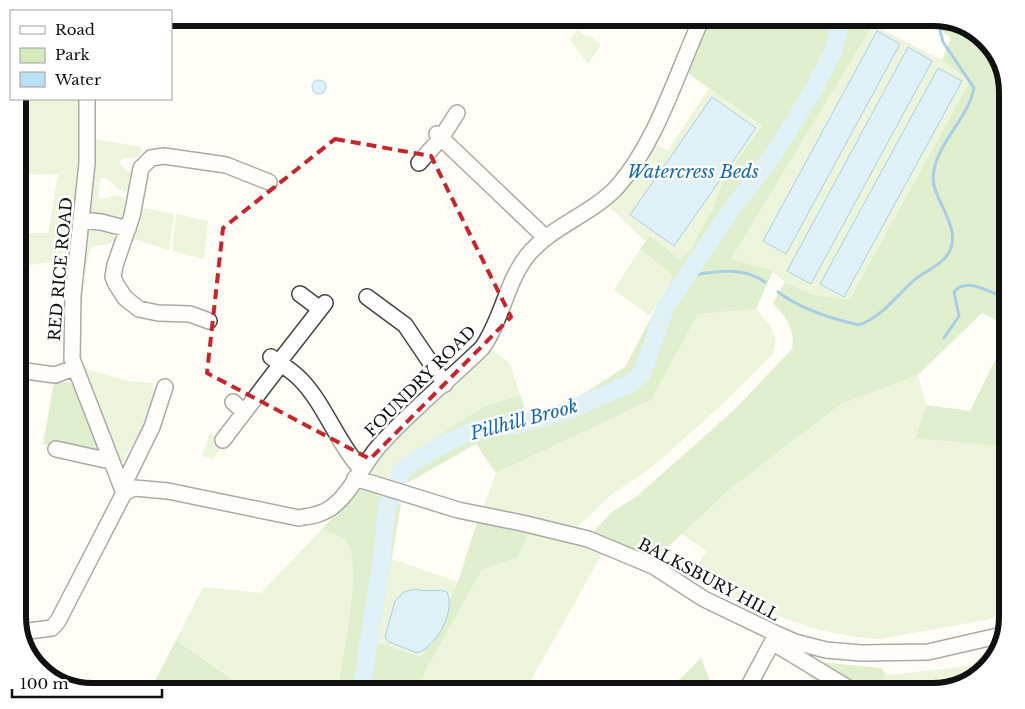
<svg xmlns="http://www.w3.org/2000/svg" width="1025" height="709" viewBox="0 0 1025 709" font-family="'Libre Baskerville',serif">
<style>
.green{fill:#d5ebbd;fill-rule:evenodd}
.forest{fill:#b9dc9c}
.water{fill:#b9e0f7;stroke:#3f96cf}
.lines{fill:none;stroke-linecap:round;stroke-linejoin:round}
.stream{stroke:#3f96cf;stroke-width:3}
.river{stroke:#b9e0f7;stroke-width:18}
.minor-casing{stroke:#444;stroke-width:18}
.minor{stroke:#fff;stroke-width:15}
.marked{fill:none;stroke:#c4262e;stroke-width:4;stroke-dasharray:10 6;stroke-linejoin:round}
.labels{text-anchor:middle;stroke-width:5;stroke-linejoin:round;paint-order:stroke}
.street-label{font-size:16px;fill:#111;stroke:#fff}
.water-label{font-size:18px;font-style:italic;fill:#1768a6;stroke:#fff}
.rim{fill:none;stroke:#111;stroke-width:6}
</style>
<rect width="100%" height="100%" fill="#fffdf5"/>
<path class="green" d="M873,25L942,60L970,81L849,300L811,294L785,282L772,271L731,259ZM876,32L900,44L786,253L763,241ZM907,48L932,61L811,284L787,271Z
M577,30L588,37L590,36L601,45L588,64L570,40Z
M709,88L762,126L724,178L714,206L692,247L681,260L650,237L646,242L608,206L639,172L652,143L668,150Z
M18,99H78V172L68,259L23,266L19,300L18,233H48L58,174L18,175Z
M92,139L142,147C142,161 132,158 123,158L120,161L121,166L133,175L130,188L125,191C114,190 113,179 101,177L98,197L101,199L118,195L128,200L124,218C114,222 95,219 87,212Z
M138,207L174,214L169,250L130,238Z
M176,214L208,221L204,259L172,251Z
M91,228C103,229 112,230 116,242L91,247L85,273H77L87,230Z
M640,249L673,276L650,316L614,290Z
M756,309L770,325L776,339L773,354L713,413L653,466L610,496L575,529L483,508L496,473L651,400L698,314Z
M492,350L510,364L520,395L483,407L388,485L371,476L372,468L386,447Z
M79,367L128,381L152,383L155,390L143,427L120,466Z
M918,375L926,405L915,437L1002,446L1007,434V614L985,620L880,639L854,637L816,629L757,609L688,577L707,551L681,534L730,489L841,404Z
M210,433L225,444L212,459L202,456Z
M322,529C330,533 344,536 348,544C362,566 342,663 337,691H242L244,686L176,640L203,587L261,593Z
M529,531L585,545L602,554L525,691H419L424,673L482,570L518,557Z
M392,559L458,582L421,657L378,644Z
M989,664L966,684L933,691H872L886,675Z
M98,682L116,691H94Z"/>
<path class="forest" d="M710,18H870L873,25L731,259L773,271L756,309L698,314L651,400L496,473L476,444L400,487L388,485L399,462L483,407L520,395L527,415L564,406L625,367L673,276L640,249L650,236L681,260L692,247L714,206L724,178L762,126L685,71Z
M927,18L975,30L1000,59L1007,92V325L982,313L918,375L841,404L730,489L656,558L593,532L612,512L636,497L734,410L792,349C795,329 787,318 773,303L785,282L811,294L849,300L970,81L942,60L951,38L926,20Z
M1007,336V434L1002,446L915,438L926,405L970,411Z
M54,382L75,383L106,458L43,444Z
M361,488L401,504L378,643L421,657L458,582L478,519L529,531L518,557L482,570L424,673L419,691H337C342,663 362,566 348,544C344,536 330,533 322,529Z
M176,640L244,687L242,691H150Z
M701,658L714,691H668Z
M819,662L882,668L886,675L872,691H831L808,676Z"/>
<path class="water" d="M877,31L900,44L786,254L763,241Z
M908,47L932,61L811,284L787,271Z
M938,68L962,81L844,297L820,284Z
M312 87a7 7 0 1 1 14 0a7 7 0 1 1-14 0Z
M712,97L756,128L674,246L630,215Z
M415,589C426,593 437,588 447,592C456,612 436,647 417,653L389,642L385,637L395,601L404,592Z"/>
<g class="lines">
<path class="stream" d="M686,276C713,272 741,265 765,282
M778,292C801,309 832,319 859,325C881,317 895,298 912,282C921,273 934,269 943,260C966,238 941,209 935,189C932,180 933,171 936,162C945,135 968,117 974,88L943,42L937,19
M944,338L959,316L954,292C966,276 992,293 1007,299"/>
<path class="river" d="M361,691L381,565L387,508L402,470L433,450L473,430L516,425L568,411L629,384L642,374L665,308L731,210L771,158L813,91L834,49L842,18"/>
<defs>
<path id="minor" d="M87,99V163L73,296L72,359L124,493
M437,134L546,238
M419,163L441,138L457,113
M81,220L101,222L128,229
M300,294L320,309
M367,297L405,325L445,384
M209,321L190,314L158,313L139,309L125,298L116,284L113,277L115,265L132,216L141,168L151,158L164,156L226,165L269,182
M271,357C281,364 293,371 301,380C326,406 337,443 362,470
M279,362L325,303
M18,370L55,375L74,368
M233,402L244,412
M223,440L281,364
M56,449L110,461
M355,478L458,510L522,523L588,539L653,566L704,599L777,634L795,642L826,650L861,653L928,652L1002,635
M122,488L152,427L165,387
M124,493L134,488L168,491L299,518C310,516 320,515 329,509C350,496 362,465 379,446C410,411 448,381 482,348C502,320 506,283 527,256C551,226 591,215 617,187C657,142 677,72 702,18
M21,632L52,628L58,621L124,493
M772,642L853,691
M746,691L776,635"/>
</defs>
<use href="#minor" class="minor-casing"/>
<use href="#minor" class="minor"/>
</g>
<path d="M0 0H1025V709H0ZM335,139L431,156L511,317L370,459L207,373L223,228Z" fill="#fffdf5" fill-opacity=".55" fill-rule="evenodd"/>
<path class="marked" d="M335,139L431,156L511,317L370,459L207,373L223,228Z"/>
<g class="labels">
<g class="street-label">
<text transform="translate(60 269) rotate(-85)" y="6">RED RICE ROAD</text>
<text transform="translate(420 381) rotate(-45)" y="6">FOUNDRY ROAD</text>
<text transform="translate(709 579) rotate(28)" y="6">BALKSBURY HILL</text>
</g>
<g class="water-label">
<text x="693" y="178">Watercress Beds</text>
<text transform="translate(524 420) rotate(-15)" y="6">Pillhill Brook</text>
</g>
</g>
<path d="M0 0H1025V709H0ZM92 26H933A66 66 0 0 1 999 92V617A66 66 0 0 1 933 683H92A66 66 0 0 1 26 617V92A66 66 0 0 1 92 26Z" fill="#fff" fill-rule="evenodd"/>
<path class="rim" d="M92 26H933A66 66 0 0 1 999 92V617A66 66 0 0 1 933 683H92A66 66 0 0 1 26 617V92A66 66 0 0 1 92 26Z"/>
<rect x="10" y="10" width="162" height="90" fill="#ffffff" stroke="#a0a0a0"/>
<rect x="20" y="26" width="25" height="8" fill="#ffffff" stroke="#a0a0a0"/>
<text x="55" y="35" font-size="15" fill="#111111">Road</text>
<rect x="20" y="48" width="25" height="15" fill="#d5ebbd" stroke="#a0a0a0"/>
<text x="55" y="60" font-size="15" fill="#111111">Park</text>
<rect x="20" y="72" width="25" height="15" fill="#b9e0f7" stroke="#a0a0a0"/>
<text x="55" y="85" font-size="15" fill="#111111">Water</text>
<path d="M12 689v8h150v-8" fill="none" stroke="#111111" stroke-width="2.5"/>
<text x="20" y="689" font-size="15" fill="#111111" stroke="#ffffff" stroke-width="4" paint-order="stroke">100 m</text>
</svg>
